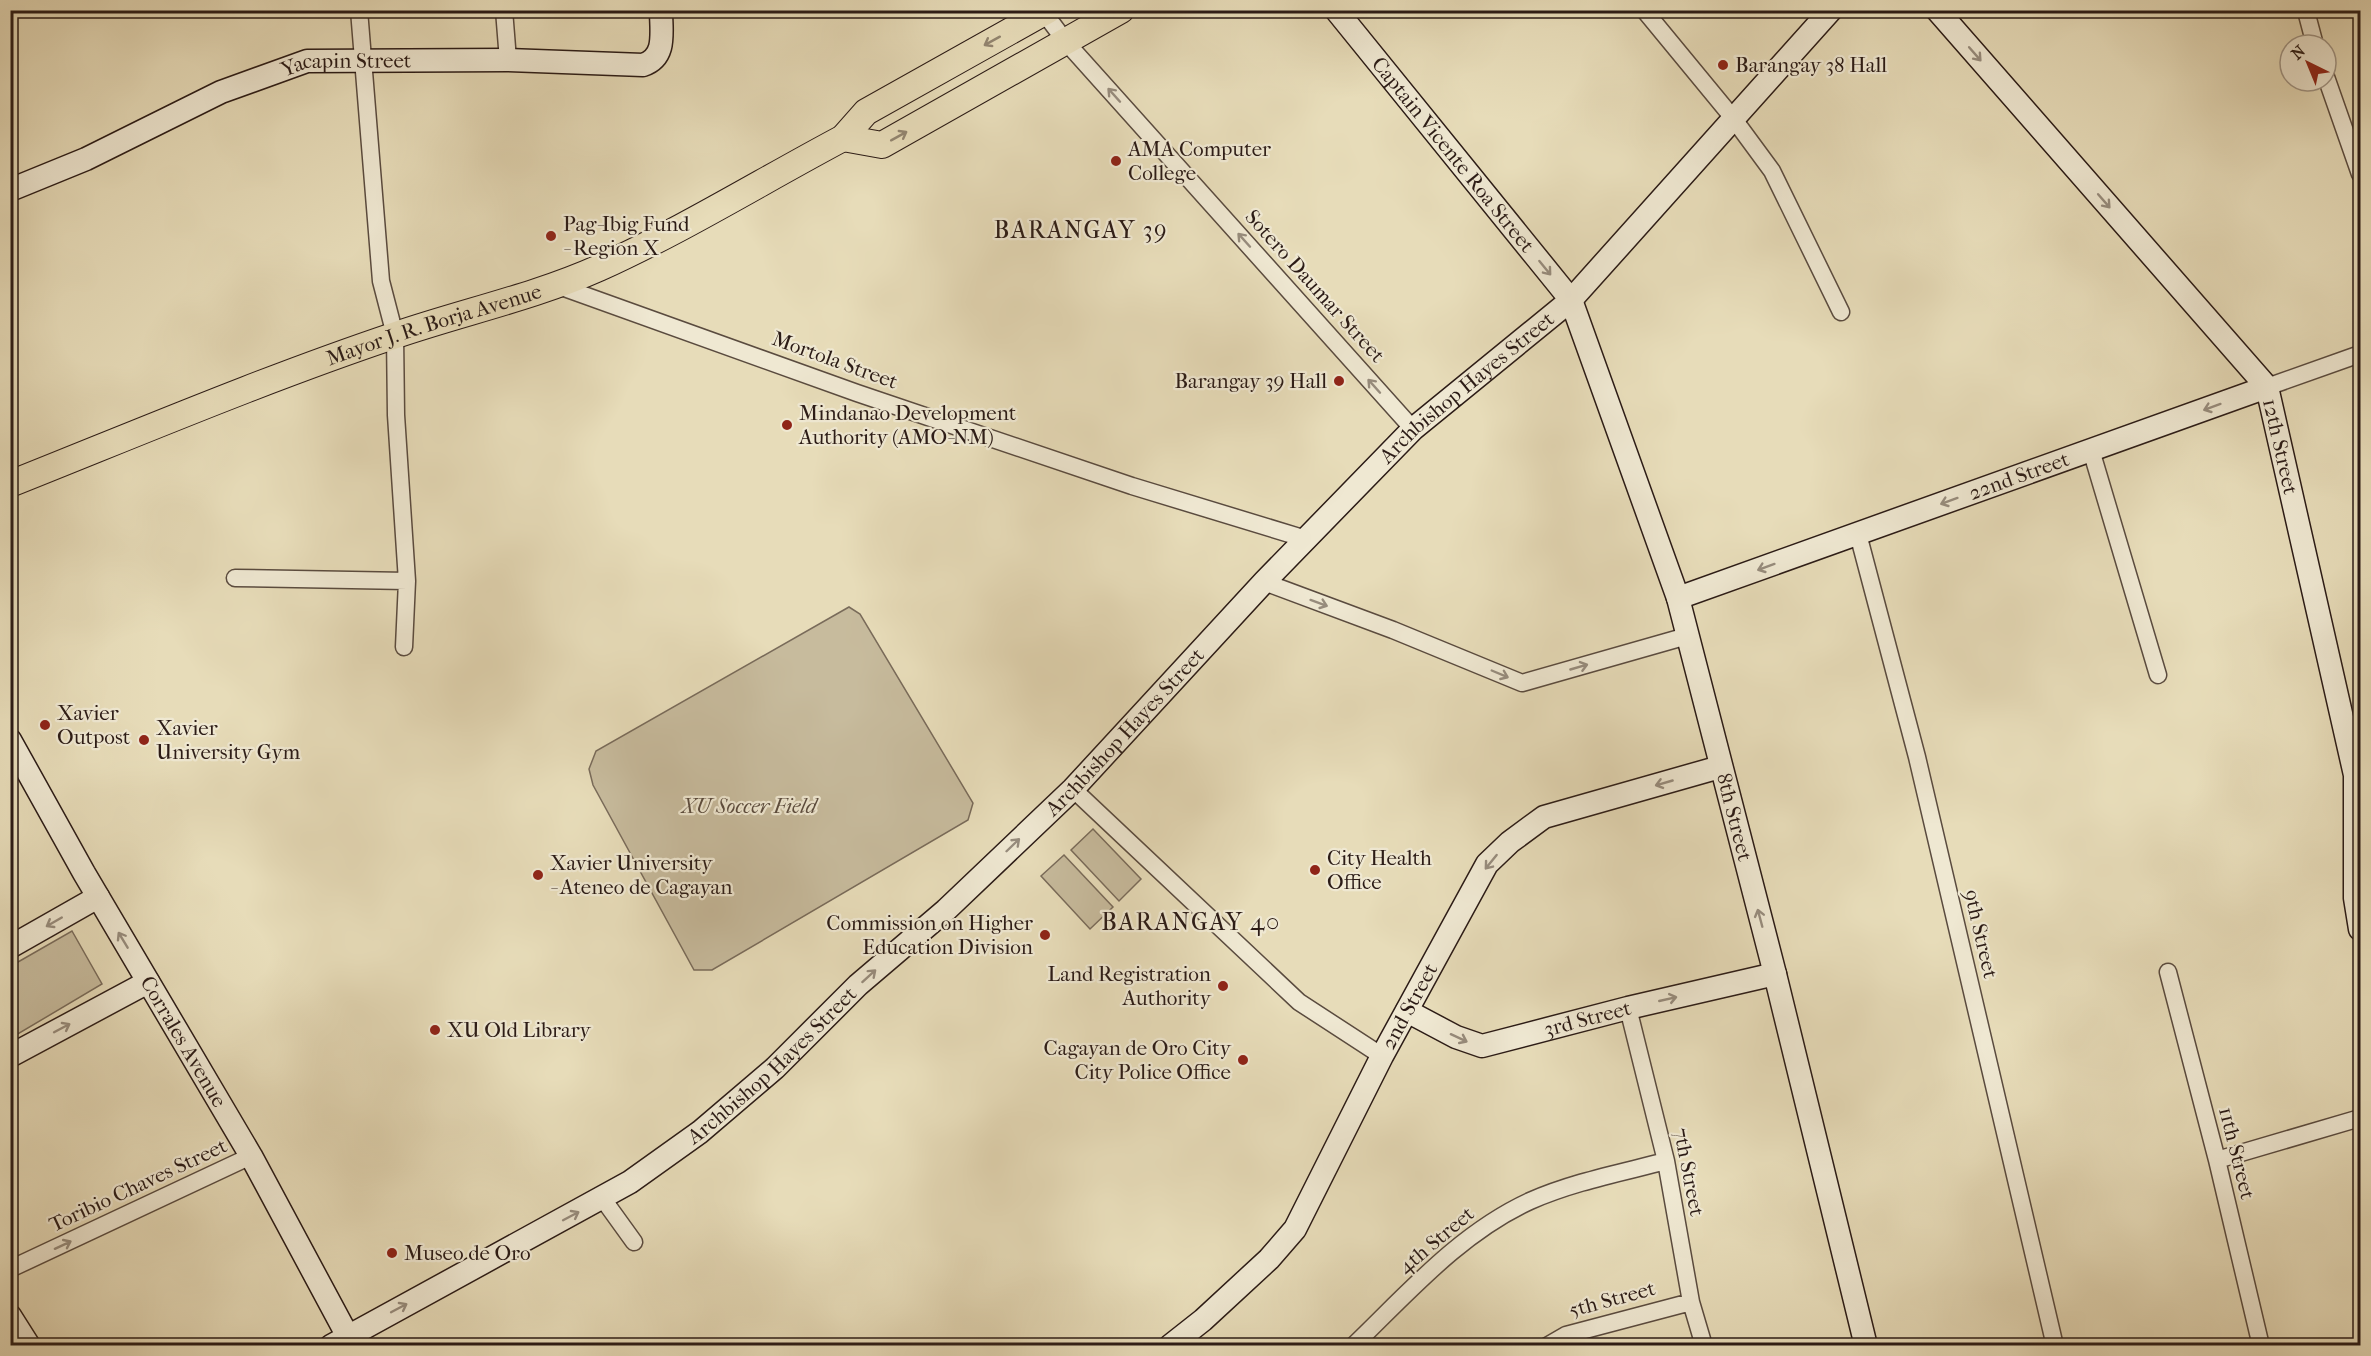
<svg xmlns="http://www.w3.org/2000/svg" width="2371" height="1356" viewBox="0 0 2371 1356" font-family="'IM FELL French Canon',serif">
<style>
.green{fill:#c7bb9d;stroke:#796b5a;stroke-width:1.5}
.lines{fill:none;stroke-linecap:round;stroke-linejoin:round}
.street-casing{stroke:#5a4b3f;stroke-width:19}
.secondary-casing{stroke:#2b1b16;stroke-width:25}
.primary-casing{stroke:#2b1b16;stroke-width:28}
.street{stroke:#efe8d2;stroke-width:16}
.secondary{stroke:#efe8d2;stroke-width:22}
.primary{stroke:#e7dcb9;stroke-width:26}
.oneway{stroke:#928570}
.oneway2{stroke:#978c7d}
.poi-dot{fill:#8f2418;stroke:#efe8d2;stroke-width:2}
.labels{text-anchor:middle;stroke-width:4.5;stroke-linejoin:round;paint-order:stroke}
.poi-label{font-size:21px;fill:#2b1b16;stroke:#efe8d2;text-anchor:start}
.street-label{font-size:21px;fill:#2b1b16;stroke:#efe8d2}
.park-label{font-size:21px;font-style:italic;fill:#5a4b3e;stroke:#efe8d2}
.quarter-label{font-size:24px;letter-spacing:1.5px;fill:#2b1b16;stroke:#efe8d2}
</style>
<rect width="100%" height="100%" fill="#e7dcb9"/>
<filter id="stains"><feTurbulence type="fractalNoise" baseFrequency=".00333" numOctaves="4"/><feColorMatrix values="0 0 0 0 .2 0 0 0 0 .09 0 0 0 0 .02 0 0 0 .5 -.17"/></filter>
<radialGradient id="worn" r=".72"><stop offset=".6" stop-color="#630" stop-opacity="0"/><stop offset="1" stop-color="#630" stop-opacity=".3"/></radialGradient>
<path class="green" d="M849,607L860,614L973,803L968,820L712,970H694L593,785L589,769L596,751Z
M1093,829L1141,879L1119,901L1071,850Z
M1064,855L1113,907L1090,929L1041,876Z
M72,931L102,984L11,1038V966Z"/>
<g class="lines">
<defs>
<path id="street" d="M359,10L381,281L395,335L396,415L407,581L404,647
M504,10L508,60
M1042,10L1066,42L1413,429
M1644,10L1733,118L1772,171L1841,312
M2306,11L2315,45
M2326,77L2360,174
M556,285L857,393L1132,486L1306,539
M2267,387L2360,354
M2091,450L2158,675
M1858,534L1917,757L2055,1346
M235,578L407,581
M1264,582L1393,630L1522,683L1687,636
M1073,789L1299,1002L1382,1056
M2168,972L2217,1160L2261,1346
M1628,1008L1666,1161L1691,1302L1704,1346
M2217,1160L2360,1118
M603,1199L634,1242
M10,1269L251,1156
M1353,1346C1408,1293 1460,1233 1530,1201C1573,1182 1620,1173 1666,1161
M1547,1346L1566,1335L1691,1302"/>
<g id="secondary">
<path id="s1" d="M1336,10L1571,300L1678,598L1775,974L1866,1346"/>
<path id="s2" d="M1937,10L2267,387L2355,775V898L2360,929"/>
<path id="s3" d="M10,190L86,159L221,92L307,61L508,60L643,65C667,57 661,32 661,10"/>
<path id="s4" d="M1678,598L2267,387"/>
<path id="s5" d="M10,740L84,873L251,1156L353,1346"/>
<path d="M10,947L98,897"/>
<path id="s6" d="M1407,1011L1456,1037L1482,1046L1628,1008L1775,974"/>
<path d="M10,1056L148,982"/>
<path d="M10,1316L29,1346"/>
<path id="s7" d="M331,1346L630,1182L700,1132L775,1068L858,985L946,910L1073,789L1264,582L1413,429L1571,300L1831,10"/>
<path id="s8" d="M1170,1346L1203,1320L1269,1259L1295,1229L1382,1056L1487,864L1510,842L1544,817L1720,767"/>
</g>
<g id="primary">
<path d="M843,138L882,145L1121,10"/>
<path id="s9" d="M10,484C138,433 265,379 396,335C463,312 534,297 599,268C683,230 762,181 843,138L866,112L1048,10"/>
</g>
</defs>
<use href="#street" class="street-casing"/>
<use href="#secondary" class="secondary-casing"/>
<use href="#primary" class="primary-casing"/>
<use href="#street" class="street"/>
<use href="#secondary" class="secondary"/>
<use href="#primary" class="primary"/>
</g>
<defs><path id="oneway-shaft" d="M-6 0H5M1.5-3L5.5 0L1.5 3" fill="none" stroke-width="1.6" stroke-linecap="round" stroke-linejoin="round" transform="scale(1.5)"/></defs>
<g class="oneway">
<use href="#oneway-shaft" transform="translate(992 41) rotate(151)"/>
<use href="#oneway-shaft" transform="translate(899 136) rotate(-29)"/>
</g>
<g class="oneway2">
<use href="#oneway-shaft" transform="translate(1975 54) rotate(49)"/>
<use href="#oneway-shaft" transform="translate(1114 95) rotate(-132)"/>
<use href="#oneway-shaft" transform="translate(2104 201) rotate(49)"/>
<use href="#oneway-shaft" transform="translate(1244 240) rotate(-132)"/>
<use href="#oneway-shaft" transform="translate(1545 268) rotate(51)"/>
<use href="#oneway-shaft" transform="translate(1374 386) rotate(-132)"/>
<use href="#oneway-shaft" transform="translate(2212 407) rotate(160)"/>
<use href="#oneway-shaft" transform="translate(1949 501) rotate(160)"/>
<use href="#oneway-shaft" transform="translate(1766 567) rotate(160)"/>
<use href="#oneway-shaft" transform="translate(1319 603) rotate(20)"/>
<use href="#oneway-shaft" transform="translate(1579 667) rotate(-16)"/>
<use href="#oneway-shaft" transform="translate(1500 674) rotate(23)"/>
<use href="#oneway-shaft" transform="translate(1664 783) rotate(164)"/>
<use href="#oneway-shaft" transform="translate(1013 845) rotate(-44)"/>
<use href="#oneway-shaft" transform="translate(1491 862) rotate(129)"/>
<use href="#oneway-shaft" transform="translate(1760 918) rotate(-105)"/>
<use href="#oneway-shaft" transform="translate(54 922) rotate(150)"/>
<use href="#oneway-shaft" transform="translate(123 940) rotate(-121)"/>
<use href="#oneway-shaft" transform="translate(869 976) rotate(-42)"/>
<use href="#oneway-shaft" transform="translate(1668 999) rotate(-13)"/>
<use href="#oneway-shaft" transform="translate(62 1028) rotate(-28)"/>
<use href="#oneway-shaft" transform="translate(1459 1038) rotate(25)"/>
<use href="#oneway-shaft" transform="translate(571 1216) rotate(-28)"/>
<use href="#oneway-shaft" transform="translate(63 1245) rotate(-25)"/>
<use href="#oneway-shaft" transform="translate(399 1308) rotate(-28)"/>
</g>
<g class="poi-dot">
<circle cx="1723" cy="65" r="6"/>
<circle cx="1116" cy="161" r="6"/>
<circle cx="551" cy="236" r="6"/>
<circle cx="1339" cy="381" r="6"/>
<circle cx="787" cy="425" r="6"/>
<circle cx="45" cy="725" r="6"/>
<circle cx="144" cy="740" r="6"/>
<circle cx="1315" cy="870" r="6"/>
<circle cx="538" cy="875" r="6"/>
<circle cx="1045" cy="935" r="6"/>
<circle cx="1223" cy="986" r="6"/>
<circle cx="435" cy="1030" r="6"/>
<circle cx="1243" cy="1060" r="6"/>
<circle cx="392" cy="1253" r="6"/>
</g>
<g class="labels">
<g class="poi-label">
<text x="1735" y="72">Barangay 38 Hall</text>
<text x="1128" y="156">AMA Computer<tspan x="1128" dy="24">College</tspan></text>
<text x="563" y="231">Pag-Ibig Fund<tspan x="563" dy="24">- Region X</tspan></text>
<text x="1327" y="388" text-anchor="end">Barangay 39 Hall</text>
<text x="799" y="420">Mindanao Development<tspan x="799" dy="24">Authority (AMO-NM)</tspan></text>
<text x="57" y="720">Xavier<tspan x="57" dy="24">Outpost</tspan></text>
<text x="156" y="735">Xavier<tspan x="156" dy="24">University Gym</tspan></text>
<text x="1327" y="865">City Health<tspan x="1327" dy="24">Office</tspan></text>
<text x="550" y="870">Xavier University<tspan x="550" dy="24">- Ateneo de Cagayan</tspan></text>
<text x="1033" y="930" text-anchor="end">Commission on Higher<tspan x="1033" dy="24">Education Division</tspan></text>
<text x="1211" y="981" text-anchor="end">Land Registration<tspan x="1211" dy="24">Authority</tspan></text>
<text x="447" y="1037">XU Old Library</text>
<text x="1231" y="1055" text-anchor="end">Cagayan de Oro City<tspan x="1231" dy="24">City Police Office</tspan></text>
<text x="404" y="1260">Museo de Oro</text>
</g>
<g class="street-label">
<text dy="7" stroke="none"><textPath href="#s3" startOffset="363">Yacapin Street</textPath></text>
<text dy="7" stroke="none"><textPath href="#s1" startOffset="186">Captain Vicente Roa Street</textPath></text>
<text transform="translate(1315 286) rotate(48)" y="7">Sotero Daumar Street</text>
<text dy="7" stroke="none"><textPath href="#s9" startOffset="453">Mayor J. R. Borja Avenue</textPath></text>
<text transform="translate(835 360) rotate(20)" y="7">Mortola Street</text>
<text dy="7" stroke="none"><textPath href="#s7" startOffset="1497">Archbishop Hayes Street</textPath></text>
<text dy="7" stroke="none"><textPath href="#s2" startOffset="562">12th Street</textPath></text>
<text dy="7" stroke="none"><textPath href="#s4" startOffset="362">22nd Street</textPath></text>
<text dy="7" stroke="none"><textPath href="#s7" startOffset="1011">Archbishop Hayes Street</textPath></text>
<text dy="7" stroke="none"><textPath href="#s1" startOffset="916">8th Street</textPath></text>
<text transform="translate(1981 934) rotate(77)" y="7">9th Street</text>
<text dy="7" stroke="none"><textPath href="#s8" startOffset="422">2nd Street</textPath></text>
<text dy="7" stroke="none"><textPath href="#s6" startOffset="192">3rd Street</textPath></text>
<text dy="7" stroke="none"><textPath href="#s5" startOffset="348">Corrales Avenue</textPath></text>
<text dy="7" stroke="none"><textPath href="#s7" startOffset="525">Archbishop Hayes Street</textPath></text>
<text transform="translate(2237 1153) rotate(76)" y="7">11th Street</text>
<text transform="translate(1689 1172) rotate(79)" y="7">7th Street</text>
<text transform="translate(138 1185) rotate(-25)" y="7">Toribio Chaves Street</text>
<text transform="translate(1436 1240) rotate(-40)" y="7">4th Street</text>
<text transform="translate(1612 1299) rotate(-15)" y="7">5th Street</text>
</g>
<g class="park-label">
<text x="749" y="813">XU Soccer Field</text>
</g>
<g class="quarter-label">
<text x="1081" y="238">BARANGAY 39</text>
<text x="1191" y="930">BARANGAY 40</text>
</g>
</g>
<rect width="2371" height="1356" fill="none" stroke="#e7dcb9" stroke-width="36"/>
<rect x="12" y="12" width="2347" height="1332" fill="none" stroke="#2b1b16" stroke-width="3"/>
<rect x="18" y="18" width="2335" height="1320" fill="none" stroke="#2b1b16" stroke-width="1.5"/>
<g transform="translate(2308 63) rotate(317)"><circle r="28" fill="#efe8d2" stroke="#a19687" stroke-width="1.5"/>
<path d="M0-4.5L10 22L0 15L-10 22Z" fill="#8f2418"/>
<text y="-9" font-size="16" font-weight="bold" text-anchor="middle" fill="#2b1b16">N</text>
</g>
<rect width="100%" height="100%" filter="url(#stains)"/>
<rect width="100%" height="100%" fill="url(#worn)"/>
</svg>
